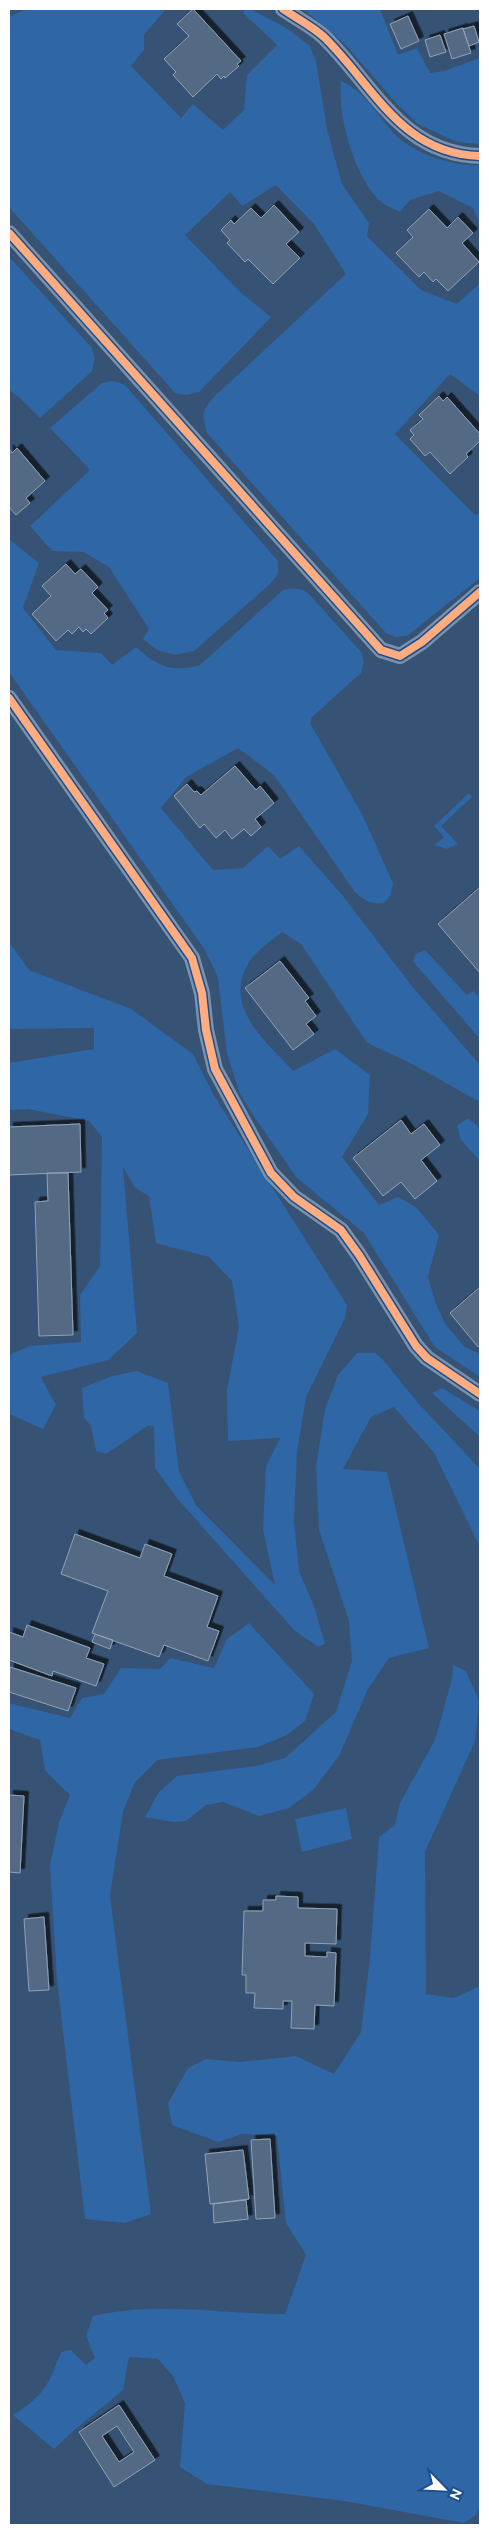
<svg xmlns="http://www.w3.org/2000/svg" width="489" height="2534" viewBox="0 0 489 2534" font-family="Ubuntu,sans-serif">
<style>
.green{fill:#2f66a5}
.building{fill:#526984;stroke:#92a2b6;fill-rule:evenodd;filter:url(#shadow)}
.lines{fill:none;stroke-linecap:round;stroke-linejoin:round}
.minor{stroke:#7d92a8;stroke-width:16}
.cycleway-casing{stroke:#1b4f8f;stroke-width:11}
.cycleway{stroke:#ffac80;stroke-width:8}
</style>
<defs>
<filter id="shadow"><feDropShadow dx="4.5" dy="-4.5" stdDeviation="0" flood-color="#0009"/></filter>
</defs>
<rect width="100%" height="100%" fill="#365274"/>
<path class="green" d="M27,9H166L144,35V50L131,66L181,118L193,104L223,130L244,110L247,75L277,45L243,13L246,9H250L288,29L310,46L316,61L327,129L342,184L369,223L367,236L421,290L457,304L480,283V396L450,374L395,434L475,515L480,513V578L407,636L395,637L386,633L207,433C201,412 202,410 216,395L346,274L314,224L276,185L242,206L230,192L185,235L240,292L271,317L199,392L187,395L175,393L9,207V17Z
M303,9H380L398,55L417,48L430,73L444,71L480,58V144L457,142L418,124L396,103L345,44Z
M341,81C368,92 380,122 401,140C420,155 456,167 480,165V224L473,208L439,191L410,200L400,212C393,209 384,205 379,200C354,175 337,116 341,81Z
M9,259L12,260L92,348L95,358L92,371L40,418L20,398L9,390Z
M113,381L125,385L278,561V574L269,585L194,651L175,655L157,650L143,639L149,629L109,567L83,552L52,551L30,526L90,470L50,428L102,383Z
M9,539L39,563L23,608L56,650L101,653L112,665L136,647C157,666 172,673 200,665L283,590C292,588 301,587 309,594L362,653L364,662L361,673L312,717L310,723L362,814L393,883L391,894L384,903C370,905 364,900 354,891L274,775L238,748L186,777L161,808L213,870L243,868L268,846L280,859L299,846L343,896L411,985L480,1065V1102L410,1063L367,1043L301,944L282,932C272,940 255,952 248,964C223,1008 266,1041 293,1071L335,1049L370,1075L368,1114L342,1157L379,1205L398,1197L417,1208L439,1235L428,1277L436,1304L446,1325L465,1347L480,1354V1377L435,1347L364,1233L297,1178L255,1118L240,1094L227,1054L218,978L205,950L9,672Z
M469,793L472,797L441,826L458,844L447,849L435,845L444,837L434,826Z
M9,942L29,970L131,1009L193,1054L213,1094L347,1305L345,1318L306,1397L297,1452L294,1521L299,1571L314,1606L325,1644L318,1647L294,1630L176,1497L155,1468L154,1427L149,1425L106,1454L96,1451L91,1426L84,1418L82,1388L112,1376L137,1371L168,1383L179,1472L196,1505L275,1585L263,1530L266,1466L280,1438L228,1441L227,1390L239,1327L232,1281L209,1257L156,1243L149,1196L135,1188L123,1167L137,1333L108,1360L41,1377L56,1405L43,1429L9,1414V1355L30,1346L81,1342L80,1295L100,1266L102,1137L89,1121L28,1109L9,1110V1063L94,1049V1028L9,1029Z
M425,950L467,995L473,991L480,998V1039L416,965L413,961L415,955Z
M468,1118L480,1128V1161L461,1140L457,1125Z
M357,1353H375L383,1360L419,1404L480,1469V1547L434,1453L394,1407L371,1417L343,1469L387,1472L429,1648L389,1658L368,1689L339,1756L313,1790L289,1808L259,1816L223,1802L206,1805L186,1821L173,1822L145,1817L159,1792L177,1776L256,1766L285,1758L336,1712L352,1661L349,1621L319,1530L316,1467L325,1409L338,1375Z
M442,1388L480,1411V1437L432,1393Z
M249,1623L314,1694L305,1721L287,1735L258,1747L157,1760L135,1782L123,1812L110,1896L151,2214L125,2223L85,2219L57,1980L50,1865L59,1822L70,1795L45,1770L40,1740L9,1729V1703L70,1718L82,1698L104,1694L121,1668L160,1669L170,1658L214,1668L227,1639Z
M453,1665L466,1671L479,1701L475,1741L425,1852L426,1994L454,1998L480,1986V2506L476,2515L464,2523L344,2501L207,2484L180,2467L185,2403L173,2376L158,2359L129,2357L123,2390L72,2432L54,2449L13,2415C44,2396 48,2385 61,2352L71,2350L86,2365L95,2358L86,2336L93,2316C161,2301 217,2314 285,2314L306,2255L286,2223L277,2136L242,2134L218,2142L172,2125L168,2103L188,2068L206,2059L239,2062L296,2056L334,2074L361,2032L370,1957L379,1837L395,1825L400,1803L435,1740L452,1679Z
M346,1808L352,1839L302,1852L295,1819Z"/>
<path class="building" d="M193,9L241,61L237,64L239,66L225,78L224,76L221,79L217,74L193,97L173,75L176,72L164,59L189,36L177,24Z
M408,16L419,41L401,49L390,24Z
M474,26L479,42L469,46L463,29Z
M463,28L471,53L452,59L444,34Z
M440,35L446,52L430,57L425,40Z
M274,205L299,232L286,244L300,258L273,284L248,259L245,262L227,243L230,240L221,230L231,220L234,224L251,208L261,218Z
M429,209L447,228L458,217L473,233L462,243L479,262L448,291L436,279L433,282L424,272L419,277L396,253L413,237L407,230Z
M439,396L443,401L447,397L480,434V441L466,454L468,457L450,474L430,452L425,456L410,439L414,435L410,430L423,419L419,415Z
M17,448L45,481L26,498L30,503L16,515L9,507V449L12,453Z
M66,564L75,574L81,569L98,587L92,593L108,610L104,613L108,618L91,634L86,629L83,632L79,627L72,634L68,630L56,641L32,614L51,596L42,586Z
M235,766L256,790L260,786L274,803L255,819L261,827L251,836L244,829L232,839L225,830L216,838L204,824L200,828L174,796L187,784L194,792L197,791L201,795Z
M480,887V973L438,924Z
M280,961L309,998L305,1001L316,1016L306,1024L314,1034L293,1050L245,988Z
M401,1120L411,1134L424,1124L440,1145L421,1160L437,1181L415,1199L401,1182L383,1196L353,1158Z
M80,1124L81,1172L9,1175V1127Z
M47,1173H68L73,1335L39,1336L35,1202L48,1201Z
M480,1287V1346L478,1347L450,1313Z
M75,1534L140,1558L145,1544L172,1554L164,1576L218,1596L207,1627L219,1631L208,1661L164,1645L159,1657L92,1633L108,1591L61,1574Z
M27,1625L90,1648L86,1658L104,1664L96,1686L53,1671L52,1676L9,1660V1632L23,1637Z
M95,1634L113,1640L110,1649L92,1642Z
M10,1667L76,1688L68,1711L9,1692Z
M9,1795L24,1796L20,1873L9,1872Z
M276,1896L298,1897V1908L337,1909L336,1944L305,1943V1956L327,1957V1952L336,1953L334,2006L315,2005L314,2029L291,2028L292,2001H283V2009L254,2008L255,1993H246V1975H242L244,1911H263V1900H276Z
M44,1917L49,1990L29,1991L24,1919Z
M270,2139L275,2218L256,2219L251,2140Z
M243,2150L249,2199L210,2204L205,2154Z
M246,2200L248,2219L214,2223L213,2204Z
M119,2405L155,2460L114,2487L79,2432ZM117,2426L134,2452L119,2462L102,2436Z"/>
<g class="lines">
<path class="minor" d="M283,9C296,18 312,26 324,37C374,86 401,154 480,156
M9,233L381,650L400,656L422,642L480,592
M9,698L192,958L202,993L206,1030L215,1069L271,1173L294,1197L341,1230L359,1255L416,1346L427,1358L480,1394"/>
<defs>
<path id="cycleway" d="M283,9C296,18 312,26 324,37C374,86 401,154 480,156
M9,233L381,650L400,656L422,642L480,592
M9,698L192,958L202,993L206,1030L215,1069L271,1173L294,1197L341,1230L359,1255L416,1346L427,1358L480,1394"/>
</defs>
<use href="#cycleway" class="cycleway-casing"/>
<use href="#cycleway" class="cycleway"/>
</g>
<rect width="489" height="2534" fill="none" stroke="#ffffff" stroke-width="20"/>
<g transform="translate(444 2489) rotate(114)" stroke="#1b4f8f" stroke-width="4" paint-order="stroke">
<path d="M0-4L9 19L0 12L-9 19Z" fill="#ffffff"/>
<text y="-8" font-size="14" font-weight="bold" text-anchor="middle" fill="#ffffff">N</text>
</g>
</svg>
